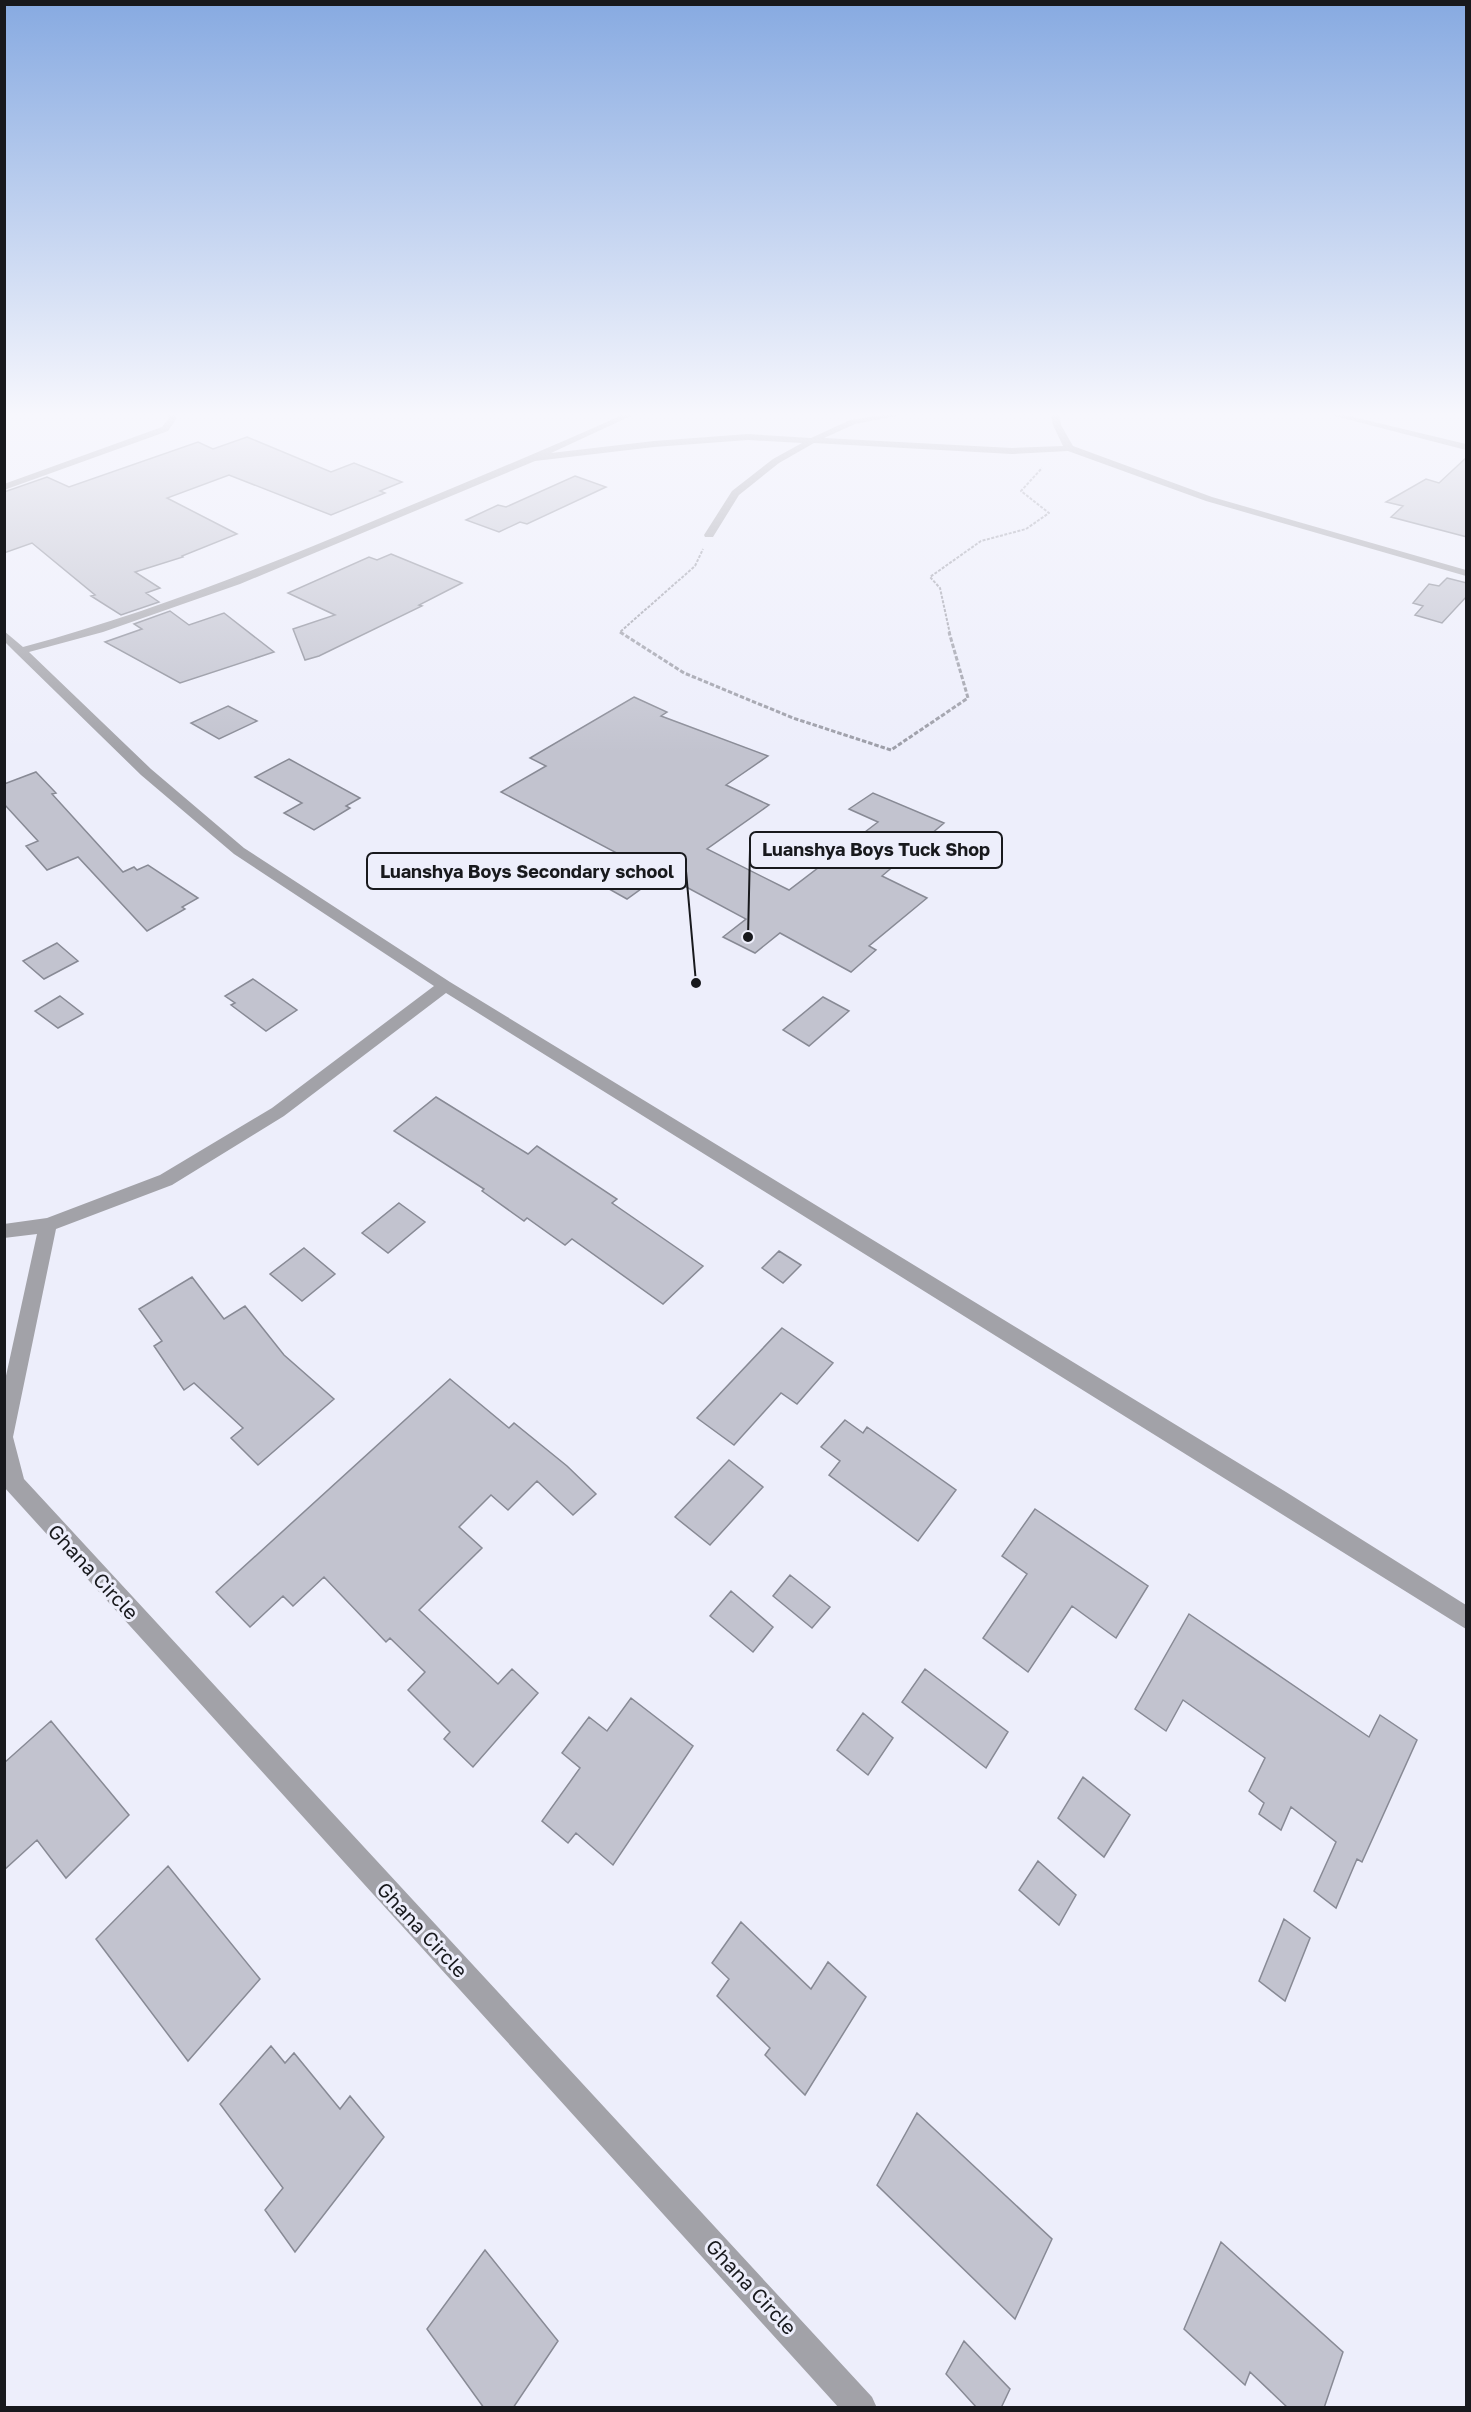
<svg xmlns="http://www.w3.org/2000/svg" width="1471" height="2412" viewBox="0 0 1471 2412" font-family="'Golos Text',sans-serif">
<style>
.building{fill:#c2c3cf;stroke:#888a95;stroke-width:1.5}
.lines{fill:none;stroke-linecap:round;stroke-linejoin:round}
.path-far1{stroke:#9c9da7;stroke-width:2;stroke-dasharray:3 1.5;stroke-linecap:butt}
.path{stroke:#9c9da7;stroke-width:3;stroke-dasharray:4.5 2;stroke-linecap:butt}
.street{fill:#a2a2a8;fill-rule:evenodd}
.labels{text-anchor:middle;stroke-width:6;stroke-linejoin:round;paint-order:stroke}
.near-street-label{font-size:20px;fill:#18191d;stroke:#edeefb}
.leader{fill:none;stroke:#18191d;stroke-width:2}
.callout-dot{fill:#18191d;stroke:#edeefb;stroke-width:2}
.callout{fill:#edeefb;stroke:#18191d;stroke-width:2}
.callout-label{font-size:18px;text-anchor:middle;font-weight:bold;fill:#18191d}
</style>
<rect width="100%" height="100%" fill="#edeefb"/>
<path class="building" d="M247,437L331,472L354,463L402,482L380,491L385,493L331,515L229,475L167,498L237,534L182,556L183,557L135,572L160,588L146,593L159,602L121,615L91,596L95,595L32,543L4,553V492L47,477L69,487L198,442L213,449Z
M1467,457V537L1391,517L1403,506L1386,502L1426,479L1439,483Z
M575,476L606,487L527,524L520,522L499,532L466,520L498,505L506,507Z
M391,554L462,583L419,605L422,606L319,656L305,660L293,629L335,615L288,593L369,557L377,560Z
M1447,578L1467,583V596L1442,623L1415,615L1423,606L1413,603L1429,584L1439,586Z
M170,611L189,625L224,613L274,652L180,683L105,642L142,629L134,624Z
M634,697L667,712L661,716L768,756L726,785L769,805L707,849L789,890L878,822L849,809L873,793L944,823L882,876L927,898L869,946L876,950L851,972L780,933L755,953L723,937L746,919L662,874L627,899L600,884L632,861L501,792L546,766L530,758Z
M228,706L257,721L219,739L191,723Z
M289,759L360,798L346,806L350,808L314,830L284,813L302,803L255,777Z
M36,772L56,793L52,794L123,872L134,867L137,870L148,865L198,898L182,907L185,909L147,931L78,857L47,870L26,846L38,841L4,804V784Z
M57,943L78,961L44,979L23,961Z
M253,979L297,1010L266,1031L231,1005L235,1003L225,996Z
M60,996L83,1014L58,1028L35,1011Z
M823,997L849,1011L809,1046L783,1030Z
M436,1097L528,1154L537,1146L617,1199L612,1203L703,1266L663,1304L572,1239L565,1245L527,1218L524,1221L482,1191L484,1189L394,1131Z
M399,1203L425,1222L388,1253L362,1233Z
M304,1248L335,1274L302,1301L270,1274Z
M779,1251L801,1265L783,1283L762,1268Z
M192,1277L224,1319L245,1306L284,1355L334,1399L258,1465L231,1438L243,1428L194,1383L184,1390L154,1346L162,1341L139,1309Z
M782,1328L833,1363L797,1404L781,1393L734,1445L697,1418Z
M450,1379L509,1428L514,1423L567,1466L596,1494L573,1515L537,1481L508,1510L491,1495L459,1527L482,1548L419,1610L498,1684L512,1669L538,1693L473,1767L444,1739L450,1732L408,1690L425,1672L390,1638L386,1642L324,1577L293,1606L283,1596L250,1627L216,1592Z
M845,1420L863,1433L867,1427L956,1490L918,1541L829,1475L840,1461L821,1447Z
M729,1460L763,1487L710,1545L675,1517Z
M1035,1509L1148,1586L1116,1638L1072,1606L1028,1672L983,1638L1027,1574L1002,1556Z
M790,1575L830,1607L812,1628L773,1596Z
M731,1591L773,1627L753,1652L710,1616Z
M1189,1614L1369,1737L1380,1715L1417,1740L1362,1862L1357,1859L1336,1908L1314,1891L1336,1842L1291,1807L1281,1830L1259,1814L1264,1803L1249,1791L1265,1758L1183,1700L1166,1731L1135,1709Z
M925,1669L1008,1732L986,1768L902,1702Z
M631,1698L693,1746L613,1865L576,1833L568,1843L542,1821L580,1768L562,1753L589,1717L607,1731Z
M863,1713L893,1738L868,1775L837,1750Z
M51,1721L129,1815L66,1878L37,1840L4,1870V1763Z
M1083,1777L1130,1815L1104,1857L1058,1818Z
M1038,1861L1076,1895L1059,1925L1019,1890Z
M168,1866L260,1979L188,2061L96,1939Z
M1284,1919L1310,1938L1285,2001L1259,1981Z
M741,1922L811,1989L828,1962L866,1997L805,2095L765,2055L770,2048L717,1996L729,1979L712,1963Z
M271,2046L285,2063L294,2053L340,2109L350,2096L384,2137L295,2252L265,2210L283,2188L220,2104Z
M917,2113L1052,2239L1015,2319L877,2185Z
M1221,2242L1343,2352L1324,2408H1288L1250,2372L1245,2385L1184,2329Z
M485,2250L558,2341L513,2408H484L427,2329Z
M964,2341L1010,2389L1001,2408H977L946,2374Z"/>
<g class="lines">
<path class="path-far1" d="M623,634L620,632L695,566L703,549
M950,634L940,588L930,577L981,541L1026,529L1049,513L1021,491L1042,468"/>
<path class="path" d="M620,632L684,673L793,718L891,750L968,698L949,632"/>
<path class="street" d="M167,415H175L177,418L168,431L4,490V484L162,427L169,418Z
M622,415H633L551,453L654,441L748,434L811,438L850,420L882,415H901L855,424L824,438L1012,448L1063,446L1053,425L1051,415H1059L1061,425L1073,446L1212,497L1466,570V576L1206,501L1068,451L1012,454L814,443L779,463L739,495L713,537H705L704,535L732,491L773,459L802,443L748,440L654,447L535,461L240,584L103,632L29,652L151,769L244,848L450,982L1286,1492L1466,1605V1629L446,993L284,1116L172,1185L56,1229L13,1437L24,1479L872,2397L877,2408H839L4,1487V1385L37,1234L4,1238V1224L47,1218L160,1175L272,1108L434,986L234,854L141,775L16,653L4,641V631L23,647C142,615 254,571 366,524C452,488 538,453 622,415Z
M1331,415H1345L1466,444V450Z"/>
</g>
<linearGradient id="sky" x2="0" y2="1"><stop stop-color="#87aae1"/><stop offset="0.55" stop-color="#f7f7fd"/><stop offset="1" stop-color="#f7f7fd" stop-opacity="0"/></linearGradient>
<rect width="1471" height="753" fill="url(#sky)"/>
<g class="labels">
<g class="near-street-label">
<text transform="translate(93 1572) rotate(47)" y="7">Ghana Circle</text>
<text transform="translate(422 1930) rotate(47)" y="7">Ghana Circle</text>
<text transform="translate(751 2287) rotate(47)" y="7">Ghana Circle</text>
</g>
</g>
<path class="leader" d="M748 937L750 850M696 983L686 871"/>
<g class="callout-dot">
<circle cx="748" cy="937" r="6"/>
<circle cx="696" cy="983" r="6"/>
</g>
<g class="callout">
<rect x="750" y="832" width="252" height="36" rx="6"/>
<rect x="367" y="853" width="319" height="36" rx="6"/>
</g>
<g class="callout-label">
<text x="876" y="856">Luanshya Boys Tuck Shop</text>
<text x="527" y="878">Luanshya Boys Secondary school</text>
</g>
<rect width="1471" height="2412" fill="none" stroke="#18191d" stroke-width="12"/>
</svg>
